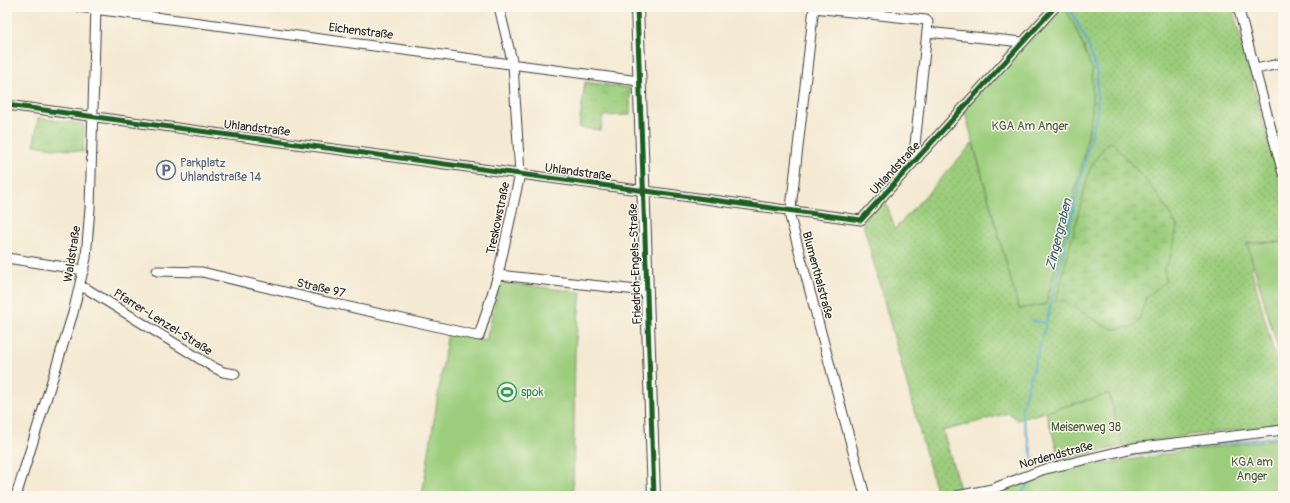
<svg xmlns="http://www.w3.org/2000/svg" width="1290" height="503" viewBox="0 0 1290 503" font-family="Pangolin,sans-serif">
<style>
.grass{fill:url(#grass-dots);stroke:#5c744c}
.wetland{fill:url(#wetland-marsh);stroke:#5c744c}
.park{fill:url(#park-crowns);stroke:#5c744c}
.garden{fill:#9bcd7c;stroke:#5c744c}
.lines{fill:none;stroke-linecap:round;stroke-linejoin:round}
.stream{stroke:#53abd0;stroke-width:2}
.minor-casing{stroke:#3c3b37;stroke-width:11}
.secondary-casing{stroke:#3c3b37;stroke-width:14}
.minor{stroke:#fff;stroke-width:9}
.secondary{stroke:#fff;stroke-width:12}
.tram{stroke:#1c1c1c;stroke-width:1}
.cycleway-casing{stroke:#fbf7ec;stroke-width:8}
.cycleway{stroke:#1b5e20;stroke-width:5}
.labels{text-anchor:middle;stroke-width:3;stroke-linejoin:round;paint-order:stroke}
.street-label{font-size:12px;fill:#1c1c1c;stroke:#fbf7ec}
.park-label{font-size:12px;fill:#485a3e;stroke:#fbf7ec}
.service-label{font-size:12px;fill:#4e5e75;stroke:#fbf7ec;text-anchor:start}
.leisure-label{font-size:12px;fill:#27864d;stroke:#fbf7ec;text-anchor:start}
.water-label{font-size:13px;font-style:italic;fill:#355c6d;stroke:#fbf7ec}
</style>
<defs>
<pattern id="grass-dots" width="8" height="8" patternUnits="userSpaceOnUse"><rect width="8" height="8" fill="#9bcd7c"/><path d="M2 2h.1M6 6h.1" fill="none" stroke="#85af6b" stroke-width="1.8" stroke-linecap="round"/></pattern>
<pattern id="wetland-marsh" width="20" height="14" patternUnits="userSpaceOnUse"><rect width="20" height="14" fill="#9bcd7c"/><path d="M1 5h8M5 5V1M11 12h8M15 12V8" fill="none" stroke="#85af6b"/></pattern>
<pattern id="park-crowns" width="20" height="18" patternUnits="userSpaceOnUse"><rect width="20" height="18" fill="#9bcd7c"/><path d="M2 6a3 3 0 1 1 6 0M12 15a3 3 0 1 1 6 0" fill="none" stroke="#85af6b"/></pattern>
</defs>
<rect width="100%" height="100%" fill="#fbf7ec"/>
<filter id="ink" filterUnits="userSpaceOnUse"><feTurbulence type="fractalNoise" baseFrequency=".025" numOctaves="2"/><feDisplacementMap in="SourceGraphic" scale="8" xChannelSelector="R" yChannelSelector="G"/><feConvolveMatrix kernelMatrix="1 2 1 2 8 2 1 2 1" color-interpolation-filters="sRGB"/></filter>
<filter id="wash" filterUnits="userSpaceOnUse"><feTurbulence type="fractalNoise" baseFrequency=".012" numOctaves="4" result="noise"/><feDisplacementMap in="SourceGraphic" scale="16" xChannelSelector="R" yChannelSelector="G"/><feGaussianBlur stdDeviation="0.9" result="paint"/><feColorMatrix in="noise" values="0 0 0 0 0 0 0 0 0 0 0 0 0 0 0 0 0 1.4 0 .05"/><feComposite in="paint" operator="in"/></filter>
<g filter="url(#wash)">
<rect width="100%" height="100%" fill="#f4e9d2"/>
<path class="grass" d="M1064,7H1232L1283,194V242L1247,243L1254,266L1251,268L1283,386V425L1191,435L1123,446L1109,394L1017,420L1009,413L943,431L960,489L937,494L863,224L864,220L884,196L895,229L973,143L1019,309L1046,304L1084,156L1092,111L1084,48L1074,24Z"/>
<path class="wetland" d="M1112,142L1157,194L1176,224L1177,229L1174,243L1169,260L1164,268L1166,281L1146,298L1139,321L1134,327L1114,329L1099,323L1064,301H1056L1090,168L1107,143Z"/>
<path class="park" d="M585,82L630,88V115L603,116L601,130L579,128Z
M38,118L84,124L83,152L34,145Z"/>
<path class="garden" d="M1057,7H1064L1074,24L1092,69V111L1084,156L1046,304L1019,309L964,109Z
M1283,242V367L1247,243Z
M506,283L581,292L575,348L573,496H422L448,332L486,341L499,287Z
M1109,394L1123,446L1060,460L1046,412Z
M1283,438V496H975L1045,472L1096,460L1097,465L1193,450Z"/>
<g class="lines">
<path class="stream" d="M1031,320L1046,323
M1106,460L1143,453L1283,436
M1035,467L1021,411L1046,324L1097,112V73L1087,41L1069,8
M1019,496L1036,475"/>
</g>
</g>
<g filter="url(#ink)">
<g class="lines">
<defs>
<path id="minor" d="M79,7L639,81
M814,7L790,217L865,496
M1238,7L1283,173
M814,8L926,20L928,22L914,154L918,158
M927,32L1022,42
M1256,69L1283,63
M7,105L861,220L1055,7
M7,258L84,270
M157,271L202,272L314,299L479,336L498,275L520,174L513,65L499,7
M498,275L646,291
M80,287L87,289L213,367L223,372L235,374
M16,496L73,313L86,258L90,208L96,7
M957,496L992,489L1042,470L1133,448L1283,430"/>
<path id="secondary" d="M637,7L654,496"/>
</defs>
<use href="#minor" class="minor-casing"/>
<use href="#secondary" class="secondary-casing"/>
<use href="#minor" class="minor"/>
<use href="#secondary" class="secondary"/>
<path class="tram" d="M639,7L642,133L656,496"/>
<defs>
<path id="cycleway" d="M637,7L654,496
M7,105L861,220L1055,7"/>
</defs>
<use href="#cycleway" class="cycleway-casing"/>
<use href="#cycleway" class="cycleway"/>
</g>
</g>
<defs>
<symbol id="parking-ring" viewBox="-11 -11 22 22"><circle r="9.5" fill="#fbf7ec" stroke="#5c6f8a" stroke-width="1.5"/><path d="M-3.5-5.5H1a3.5 3.5 0 0 1 0 7H-1V5.5H-3.5ZM-1-3.4V-.6H.8a1.4 1.4 0 0 0 0-2.8Z" fill="#5c6f8a"/></symbol>
<symbol id="stadium-ring" viewBox="-11 -11 22 22"><circle r="9.5" fill="#fbf7ec" stroke="#2e9e5b" stroke-width="1.5"/><path d="M0-5a6.5 5 0 1 0 0 10a6.5 5 0 1 0 0-10ZM-3.5-1.8h7v3.6h-7Z" fill="#2e9e5b"/></symbol>
</defs>
<g fill-rule="evenodd">
<use href="#parking-ring" x="155" y="159" width="22" height="22"/>
<use href="#stadium-ring" x="496" y="381" width="22" height="22"/>
</g>
<g class="labels">
<g class="street-label">
<text transform="translate(361 31) rotate(7)" y="4">Eichenstraße</text>
<text transform="translate(257 128) rotate(7)" y="4">Uhlandstraße</text>
<text transform="translate(895 168) rotate(-47)" y="4">Uhlandstraße</text>
<text transform="translate(578 172) rotate(8)" y="4">Uhlandstraße</text>
<text transform="translate(498 218) rotate(-78)" y="4">Treskowstraße</text>
<text transform="translate(72 254) rotate(-81)" y="4">Waldstraße</text>
<text transform="translate(635 264) rotate(-92)" y="4">Friedrich-Engels-Straße</text>
<text transform="translate(818 275) rotate(75)" y="4">Blumenthalstraße</text>
<text transform="translate(321 288) rotate(13)" y="4">Straße 97</text>
<text transform="translate(163 322) rotate(32)" y="4">Pfarrer-Lenzel-Straße</text>
<text transform="translate(1056 455) rotate(-15)" y="4">Nordendstraße</text>
</g>
<g class="park-label">
<text x="1030" y="130">KGA Am Anger</text>
<text x="1086" y="431">Meisenweg 38</text>
<text x="1252" y="466">KGA am<tspan x="1252" dy="14">Anger</tspan></text>
</g>
<g class="service-label">
<text x="180" y="167">Parkplatz<tspan x="180" dy="14">Uhlandstraße 14</tspan></text>
</g>
<g class="leisure-label">
<text x="521" y="396">spok</text>
</g>
<g class="water-label">
<text transform="translate(1058 234) rotate(-76)" y="5">Zingergraben</text>
</g>
</g>
<rect width="1290" height="503" fill="none" stroke="#fbf7ec" stroke-width="24"/>
</svg>
